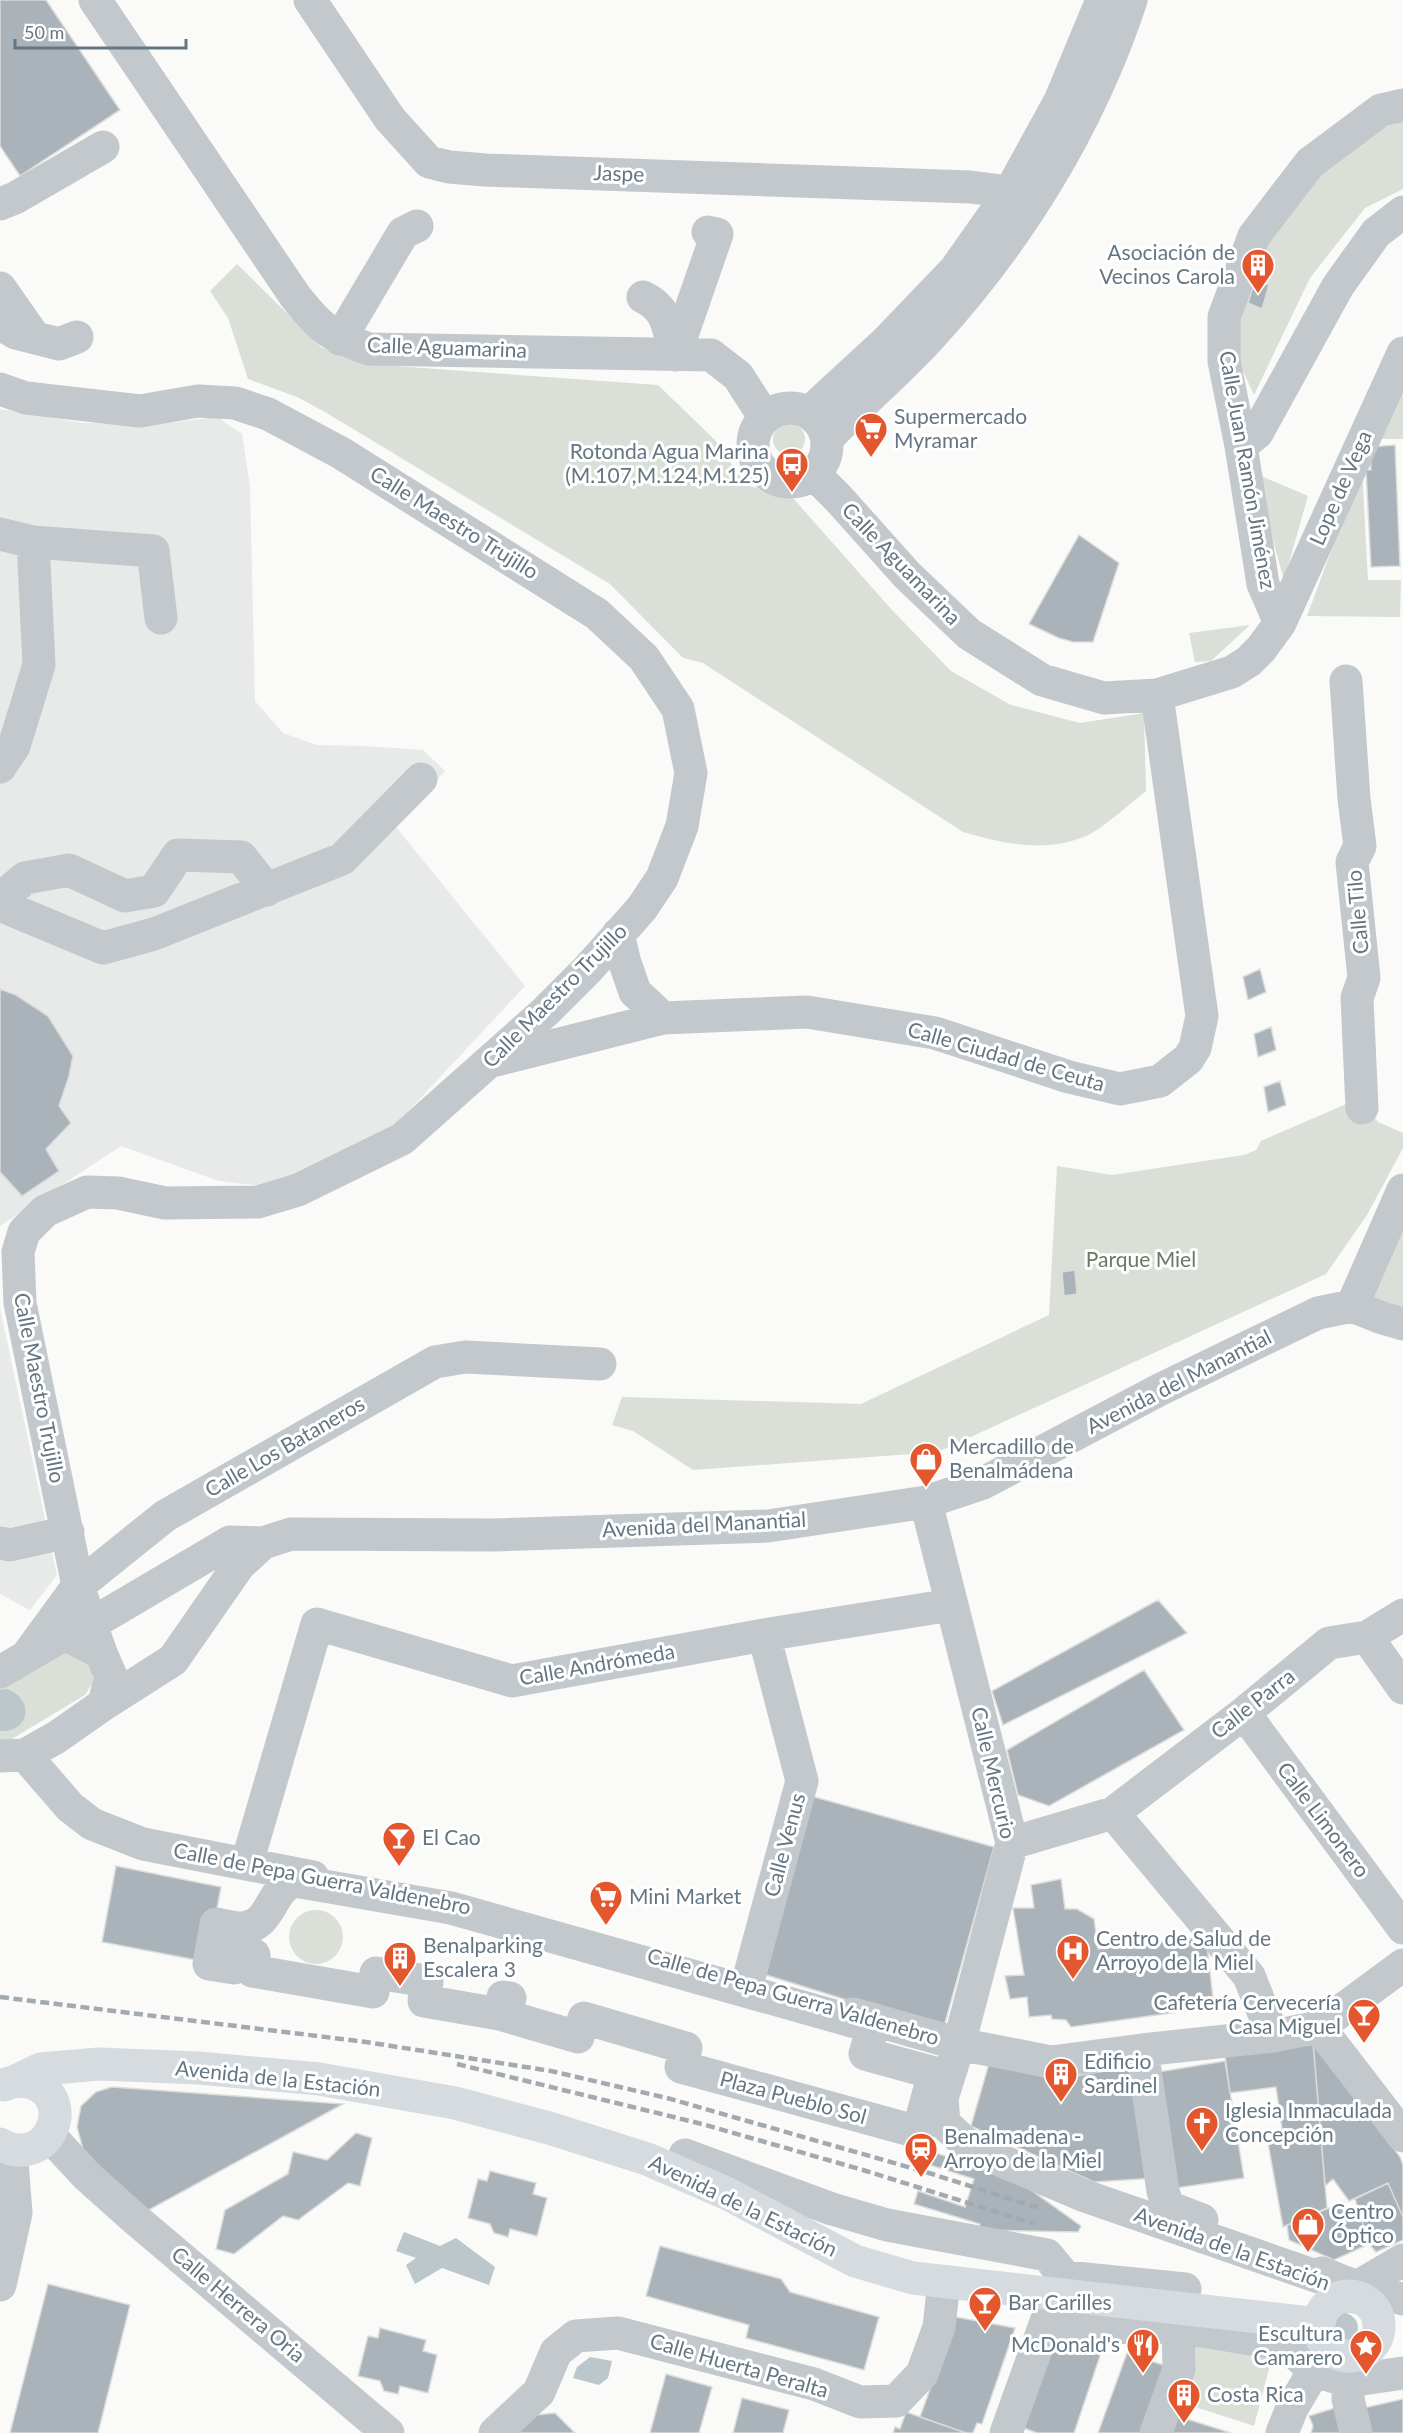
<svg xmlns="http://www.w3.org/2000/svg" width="1403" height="2433" viewBox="0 0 1403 2433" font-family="Lato,sans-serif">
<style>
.built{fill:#e8e9e9}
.green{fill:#dadfd7}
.water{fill:#bbc7cb}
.building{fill:#aab3b9;stroke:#dcdcda;stroke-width:1.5}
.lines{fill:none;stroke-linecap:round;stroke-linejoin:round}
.minor{stroke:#c3c8cc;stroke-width:33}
.major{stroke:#d6dbdf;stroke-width:33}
.rail{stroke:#a2aab0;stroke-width:4.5;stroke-dasharray:9 4.5;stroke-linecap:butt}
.labels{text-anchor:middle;stroke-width:6;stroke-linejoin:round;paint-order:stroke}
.street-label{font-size:21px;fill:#657683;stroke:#fff}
.poi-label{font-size:21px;fill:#657683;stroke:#fff;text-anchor:start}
.park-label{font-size:21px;fill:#687a64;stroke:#fff}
</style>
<rect width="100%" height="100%" fill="#fafaf8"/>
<path class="built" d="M0,409L83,423H168L217,417L242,434L250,486L255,701L283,733L317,745L363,746L423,750L445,771L396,827L525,986L376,1146L271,1187L219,1181L121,1146L0,1226Z
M0,1308L57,1575L30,1610L0,1594Z"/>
<path class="green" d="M1403,115V189L1365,208L1310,278L1254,395L1238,360L1234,318L1262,243L1320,167Z
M237,264L321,347L367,364L658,385L715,440L746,485L792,497L892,610L951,671L1011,705L1080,723L1144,713L1146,791C1132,802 1101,830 1086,836C1046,853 1004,844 963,832L703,663L683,658L610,584L325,412L297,397L248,379L228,318L210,291Z
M1403,383V439H1378Z
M773 439a16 16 0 1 1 32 0a16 16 0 1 1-32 0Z
M1362,468L1368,580H1401L1400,617L1307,616Z
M1254,473L1308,496L1284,580Z
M1250,625L1211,661L1195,662L1189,633Z
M1351,1102L1371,1113L1378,1122L1403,1133V1148L1367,1215L1326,1274L938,1452L693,1470L633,1431L612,1425L622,1397L861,1404L1049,1315L1057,1166L1112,1175L1244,1155L1256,1150L1261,1141Z
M1403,1215V1313L1373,1301L1374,1281Z
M58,1646L81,1653L94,1673L92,1684L85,1695L0,1746V1682Z
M289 1937a27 27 0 1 1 54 0a27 27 0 1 1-54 0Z
M1197,2332L1273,2354L1254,2426L1174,2400Z"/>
<path class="water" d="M7,1689C35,1699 30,1733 0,1731V1690Z
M404,2232L440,2246L456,2238L495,2267L489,2285L442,2268L415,2284L406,2265L416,2258L396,2251Z
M1328 2328a15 15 0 1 1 30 0a15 15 0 1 1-30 0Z
M590,2357L612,2361L608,2378L599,2385L573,2378L577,2367Z"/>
<path class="building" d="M0,0H46L120,110L20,176L0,146Z
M1255,280L1269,285L1262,309L1248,303Z
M1395,445L1400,566L1371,567L1366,470H1371L1370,447Z
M1079,535L1119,563L1093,642H1073L1059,638L1029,624Z
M1260,969L1266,992L1248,1000L1243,977Z
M0,989L16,995L48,1016L73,1056L69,1076L59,1106L71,1123L46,1149L59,1171L22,1196L0,1172Z
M1271,1027L1276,1050L1258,1057L1254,1034Z
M1280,1081L1286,1105L1268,1112L1264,1087Z
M1075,1270L1077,1294L1064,1296L1062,1272Z
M1158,1600L1187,1633L1003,1725L992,1691Z
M1144,1670L1184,1730L1049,1806L1018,1795L1007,1750Z
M811,1796L994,1847L943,2030L760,1973Z
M116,1866L221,1887L207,1962L102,1942Z
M1061,1879L1065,1909H1077L1094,1919L1098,1949L1206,1937L1214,2007L1071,2027L1066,2020L1052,2019L1051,2015L1029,2017L1027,1997L1010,1999L1005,1976L1024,1975L1013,1908H1034L1031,1885Z
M1313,2042L1321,2136L1268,2143L1267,2138L1283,2135L1276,2087L1230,2093L1225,2056Z
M1313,2042L1323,2052L1400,2157L1403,2165V2217L1388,2183L1349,2201L1333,2179L1325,2186Z
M990,2060L1054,2080L1138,2065L1155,2178L1094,2182L971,2126Z
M1225,2061L1244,2178L1176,2188L1158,2072Z
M112,2087L343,2104L134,2218L83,2149L77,2127L81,2106L96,2092Z
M356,2133L372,2138L360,2186L348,2183L298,2220L283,2216L234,2254L216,2249L225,2210L288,2174L293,2152L327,2160Z
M1321,2136L1327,2208L1283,2227L1268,2143Z
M930,2151L978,2167H999L1081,2226L1078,2232L979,2230L980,2224L914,2204L918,2191L965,2207L974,2179L927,2164Z
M490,2171L536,2183L533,2194L547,2198L537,2236L510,2229L508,2237L494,2233L490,2224L468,2218L478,2179L487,2181Z
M1388,2183L1403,2217V2240L1376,2252L1369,2244L1355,2199Z
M1344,2202L1348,2212L1358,2209L1369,2244L1334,2260L1289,2240L1287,2225Z
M660,2246L781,2279L790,2292L879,2317L864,2370L746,2338L749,2325L646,2296Z
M48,2284L130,2305L98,2433H10Z
M956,2317L1015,2328L982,2424L977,2423L973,2433H966L920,2417Z
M380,2328L426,2340L423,2351L437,2355L428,2393L400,2386L398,2394L384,2391L380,2381L358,2376L368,2336L378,2338Z
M1051,2338L1102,2350L1074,2433H1037L1021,2427Z
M1127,2353L1169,2367L1145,2433H1098Z
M666,2374L712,2387L699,2433H650Z
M742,2398L789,2410L783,2433H733Z
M1403,2399V2433H1362L1355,2410Z
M1335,2408L1343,2433H1311L1313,2426L1309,2416Z
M906,2412L966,2433H893L895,2427L900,2429Z
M555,2413L575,2433H517L536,2415Z
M1171,2414L1231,2433H1165Z"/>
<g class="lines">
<path class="minor" d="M95,0L295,296C321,329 329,335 369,349L711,355L738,376L765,418
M310,0L390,119L429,162L449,167L485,170L970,187L1010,192
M0,204L15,198L103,147
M0,288L35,338
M643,297C669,309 668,330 675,355L717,234L708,232
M0,324L16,333L59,344L77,337
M340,339L403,233L417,226
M0,389L26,398L140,411L198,401L235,403L268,414L341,453L597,614L644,658L678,709L691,773L682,826L662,878L642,908L588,969L546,1011L402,1139L298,1190L258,1202L165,1203L118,1193L87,1192L45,1211L24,1232L18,1252L20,1303L78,1586L101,1653
M753 445a37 37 0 1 1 74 0a37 37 0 1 1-74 0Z
M810,412L886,342L955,270L1010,192L1060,101L1102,0
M827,439C860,404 898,372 930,337C1019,240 1090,125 1131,0
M1241,446L1257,433L1338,286L1376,233L1403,212
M814,474L839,499L907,575L969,634L1042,680L1104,698L1157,695L1232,672L1249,661L1261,649L1280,623L1403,353
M0,534L33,542L153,551L161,618
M1280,623L1263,584L1241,446L1224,361V317L1254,236L1310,163L1381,110L1403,105
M1346,681L1354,799L1360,846L1352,862L1364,978L1357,998L1362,1108
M0,767L14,746L39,665L33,542
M0,899L25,878L69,870L125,896L154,891L178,855L241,857L267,890
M0,905L103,948L154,934L342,859L421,779
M618,934L625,963L635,992L663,1018
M492,1061L663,1018L807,1012L935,1033L1069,1077L1120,1089L1160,1081L1188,1059L1195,1048L1202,1016L1157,695
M1352,1306L1403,1190
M1352,1306L1382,1318L1403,1324
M926,1502L1012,1843L959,2044L942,2098L944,2123L964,2142L983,2153L1085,2196L1336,2283L1343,2297
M0,1543L10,1545L68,1532
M65,1634L91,1624L230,1542L263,1543L291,1534L493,1535L768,1526L926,1502L983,1483L1161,1389L1318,1313L1352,1306
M1367,1637L1403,1688
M26,1657L78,1586L165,1516L435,1362L465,1357L600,1364
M0,1672L65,1634L101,1653L111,1676L104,1704L57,1737L25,1755L0,1756
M104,1704L173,1660L239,1565L263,1543
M1244,1713L1403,1928
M25,1755L70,1807L92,1824L143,1844L313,1877
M1113,1813L1244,1713L1329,1643L1367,1637L1403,1615
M1012,1843L1113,1813L1249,1976L1273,2036
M247,1863L317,1624L512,1681L764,1635L951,1605
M295,1881L451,1908L873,2027L865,2054L934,2073L918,2132L681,2067L686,2048L584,2018L578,2037L506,2016L510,1998L503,1997L499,2014L424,2001L427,1981L376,1973L373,1992L252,1971L254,1955L237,1952L234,1968L209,1964L216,1924C224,1925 232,1928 240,1928C273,1928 269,1888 295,1881Z
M747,1985L802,1781L764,1635
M853,2014L959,2044L1051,2062L1142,2050L1273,2036L1319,2027L1403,1965
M1319,2027L1403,2136
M1142,2050L1163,2191L1168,2207L1202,2220
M49,2135L87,2176L134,2218L388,2433
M685,2155L832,2209L887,2225L1047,2255L1065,2277L1185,2289
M1322,2273L1357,2287L1403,2299
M0,2285L16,2213L11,2149
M1355,2297L1357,2287L1403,2260
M1065,2328L1178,2327L1287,2345L1314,2371L1348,2381L1403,2373
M1348,2381V2399L1356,2433
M495,2433L539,2392L556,2352L576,2336L618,2333L814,2384L860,2402L896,2401L922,2374L939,2327L944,2282
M1006,2433L1056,2294
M1156,2433L1179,2369L1178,2327
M1282,2433L1292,2408L1314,2371"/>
<path class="major" d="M16,2081L41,2069L99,2064L198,2068L319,2079L455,2103L549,2128L647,2159L726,2193L855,2261L913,2278L1319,2324
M0,2144C47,2171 79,2100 32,2083C22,2080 13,2081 4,2085
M1319 2326a30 30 0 1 1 60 0a30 30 0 1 1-60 0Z"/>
<path class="rail" d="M0,1997L366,2042L551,2071L667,2098L929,2173L1042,2209
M457,2064L702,2124L863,2170L1035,2224"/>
</g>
<defs>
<symbol id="building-pin" viewBox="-11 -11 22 30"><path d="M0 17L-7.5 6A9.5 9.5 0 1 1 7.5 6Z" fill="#e4572e" stroke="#fff"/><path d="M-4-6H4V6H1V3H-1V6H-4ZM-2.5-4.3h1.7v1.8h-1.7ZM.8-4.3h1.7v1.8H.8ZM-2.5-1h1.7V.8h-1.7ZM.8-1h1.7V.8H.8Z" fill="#fff"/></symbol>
<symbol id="supermarket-pin" viewBox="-11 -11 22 30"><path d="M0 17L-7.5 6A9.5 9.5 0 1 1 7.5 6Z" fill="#e4572e" stroke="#fff"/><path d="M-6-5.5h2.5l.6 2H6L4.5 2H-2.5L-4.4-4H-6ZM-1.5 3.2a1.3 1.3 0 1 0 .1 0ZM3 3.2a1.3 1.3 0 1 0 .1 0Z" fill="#fff"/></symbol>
<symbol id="bus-pin" viewBox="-11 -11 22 30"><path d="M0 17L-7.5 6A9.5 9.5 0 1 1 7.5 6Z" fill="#e4572e" stroke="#fff"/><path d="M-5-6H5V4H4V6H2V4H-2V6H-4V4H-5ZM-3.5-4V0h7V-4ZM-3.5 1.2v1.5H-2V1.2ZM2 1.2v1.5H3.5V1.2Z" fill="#fff"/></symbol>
<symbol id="shop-pin" viewBox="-11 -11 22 30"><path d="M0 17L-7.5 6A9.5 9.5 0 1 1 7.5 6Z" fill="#e4572e" stroke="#fff"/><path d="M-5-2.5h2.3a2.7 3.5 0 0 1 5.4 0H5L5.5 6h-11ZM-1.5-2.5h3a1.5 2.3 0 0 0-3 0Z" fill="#fff"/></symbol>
<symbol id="bar-pin" viewBox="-11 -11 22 30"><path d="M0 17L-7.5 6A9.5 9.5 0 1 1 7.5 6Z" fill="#e4572e" stroke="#fff"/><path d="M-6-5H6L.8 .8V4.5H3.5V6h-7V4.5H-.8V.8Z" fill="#fff"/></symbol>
<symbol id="hospital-pin" viewBox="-11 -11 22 30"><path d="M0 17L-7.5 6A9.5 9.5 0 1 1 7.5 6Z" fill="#e4572e" stroke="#fff"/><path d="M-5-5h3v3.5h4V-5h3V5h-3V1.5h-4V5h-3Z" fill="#fff"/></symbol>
<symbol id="church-pin" viewBox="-11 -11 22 30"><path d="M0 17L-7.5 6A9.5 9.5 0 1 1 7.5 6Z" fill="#e4572e" stroke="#fff"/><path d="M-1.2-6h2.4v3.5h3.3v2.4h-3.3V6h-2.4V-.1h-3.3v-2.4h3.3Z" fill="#fff"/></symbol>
<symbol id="station-pin" viewBox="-11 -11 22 30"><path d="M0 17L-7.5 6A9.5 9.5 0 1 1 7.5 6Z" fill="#e4572e" stroke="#fff"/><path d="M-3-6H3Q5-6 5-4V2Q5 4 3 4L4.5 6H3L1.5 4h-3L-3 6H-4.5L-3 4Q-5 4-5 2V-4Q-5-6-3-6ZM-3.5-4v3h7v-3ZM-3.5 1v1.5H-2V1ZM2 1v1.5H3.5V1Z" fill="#fff"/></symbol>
<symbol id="restaurant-pin" viewBox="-11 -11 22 30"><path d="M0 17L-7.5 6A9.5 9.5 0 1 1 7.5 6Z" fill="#e4572e" stroke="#fff"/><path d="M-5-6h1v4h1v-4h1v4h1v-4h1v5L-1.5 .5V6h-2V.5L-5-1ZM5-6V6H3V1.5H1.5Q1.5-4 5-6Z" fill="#fff"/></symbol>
<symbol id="sight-pin" viewBox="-11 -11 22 30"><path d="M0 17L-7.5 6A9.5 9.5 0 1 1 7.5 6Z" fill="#e4572e" stroke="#fff"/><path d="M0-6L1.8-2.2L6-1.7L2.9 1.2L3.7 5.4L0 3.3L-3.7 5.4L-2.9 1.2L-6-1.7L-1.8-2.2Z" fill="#fff"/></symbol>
</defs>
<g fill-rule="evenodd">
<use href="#building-pin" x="1239" y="246" width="38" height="52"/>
<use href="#supermarket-pin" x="852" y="410" width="38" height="52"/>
<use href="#bus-pin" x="773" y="445" width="38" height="52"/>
<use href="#shop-pin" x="907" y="1440" width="38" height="52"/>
<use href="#bar-pin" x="380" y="1819" width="38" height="52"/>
<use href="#supermarket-pin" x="587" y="1878" width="38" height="52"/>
<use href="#hospital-pin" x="1054" y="1932" width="38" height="52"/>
<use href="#building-pin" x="381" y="1939" width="38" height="52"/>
<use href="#bar-pin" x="1345" y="1996" width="38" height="52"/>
<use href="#building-pin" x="1042" y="2055" width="38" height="52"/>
<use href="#church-pin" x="1183" y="2104" width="38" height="52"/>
<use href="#station-pin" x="902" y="2130" width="38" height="52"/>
<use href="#shop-pin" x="1289" y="2205" width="38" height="52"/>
<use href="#bar-pin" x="966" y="2284" width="38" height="52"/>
<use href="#restaurant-pin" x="1124" y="2326" width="38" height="52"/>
<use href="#sight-pin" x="1347" y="2327" width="38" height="52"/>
<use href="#building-pin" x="1165" y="2376" width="38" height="52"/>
</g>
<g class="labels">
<g class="street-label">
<text transform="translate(619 174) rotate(2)" y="7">Jaspe</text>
<text transform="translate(447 348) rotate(2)" y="7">Calle Aguamarina</text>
<text transform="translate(1247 470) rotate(80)" y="7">Calle Juan Ramón Jiménez</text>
<text transform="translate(1341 488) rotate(-66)" y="7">Lope de Vega</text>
<text transform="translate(454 523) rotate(32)" y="7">Calle Maestro Trujillo</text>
<text transform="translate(901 564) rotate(46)" y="7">Calle Aguamarina</text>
<text transform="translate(1358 912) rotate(-95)" y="7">Calle Tilo</text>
<text transform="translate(555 996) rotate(-45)" y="7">Calle Maestro Trujillo</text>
<text transform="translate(1006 1057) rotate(16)" y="7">Calle Ciudad de Ceuta</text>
<text transform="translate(1179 1382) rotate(-27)" y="7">Avenida del Manantial</text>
<text transform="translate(39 1388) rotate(79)" y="7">Calle Maestro Trujillo</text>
<text transform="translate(285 1447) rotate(-30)" y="7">Calle Los Bataneros</text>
<text transform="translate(704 1525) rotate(-3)" y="7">Avenida del Manantial</text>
<text transform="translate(597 1665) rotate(-10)" y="7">Calle Andrómeda</text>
<text transform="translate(1253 1704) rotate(-38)" y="7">Calle Parra</text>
<text transform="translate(993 1773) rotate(77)" y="7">Calle Mercurio</text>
<text transform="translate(1323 1820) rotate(53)" y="7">Calle Limonero</text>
<text transform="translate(785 1845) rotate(-75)" y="7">Calle Venus</text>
<text transform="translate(322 1879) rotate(11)" y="7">Calle de Pepa Guerra Valdenebro</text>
<text transform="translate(793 1997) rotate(16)" y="7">Calle de Pepa Guerra Valdenebro</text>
<text transform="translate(278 2079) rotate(6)" y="7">Avenida de la Estación</text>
<text transform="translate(793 2098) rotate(15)" y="7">Plaza Pueblo Sol</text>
<text transform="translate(743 2206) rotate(26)" y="7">Avenida de la Estación</text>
<text transform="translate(1232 2249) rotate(20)" y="7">Avenida de la Estación</text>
<text transform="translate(238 2305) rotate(40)" y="7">Calle Herrera Oria</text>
<text transform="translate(739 2366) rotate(16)" y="7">Calle Huerta Peralta</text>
</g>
<g class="poi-label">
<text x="1235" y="260" text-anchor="end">Asociación de<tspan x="1235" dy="24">Vecinos Carola</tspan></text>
<text x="894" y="424">Supermercado<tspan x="894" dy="24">Myramar</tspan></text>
<text x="769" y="459" text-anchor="end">Rotonda Agua Marina<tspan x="769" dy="24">(M.107,M.124,M.125)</tspan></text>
<text x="949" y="1454">Mercadillo de<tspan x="949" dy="24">Benalmádena</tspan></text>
<text x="422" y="1845">El Cao</text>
<text x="629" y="1904">Mini Market</text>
<text x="1096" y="1946">Centro de Salud de<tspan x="1096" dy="24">Arroyo de la Miel</tspan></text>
<text x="423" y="1953">Benalparking<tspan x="423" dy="24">Escalera 3</tspan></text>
<text x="1341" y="2010" text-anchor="end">Cafetería Cervecería<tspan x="1341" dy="24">Casa Miguel</tspan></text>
<text x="1084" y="2069">Edificio<tspan x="1084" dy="24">Sardinel</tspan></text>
<text x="1225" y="2118">Iglesia Inmaculada<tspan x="1225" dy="24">Concepción</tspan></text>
<text x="944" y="2144">Benalmadena -<tspan x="944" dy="24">Arroyo de la Miel</tspan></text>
<text x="1331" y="2219">Centro<tspan x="1331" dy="24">Óptico</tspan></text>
<text x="1008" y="2310">Bar Carilles</text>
<text x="1343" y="2341" text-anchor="end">Escultura<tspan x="1343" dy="24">Camarero</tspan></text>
<text x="1120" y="2352" text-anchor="end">McDonald's</text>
<text x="1207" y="2402">Costa Rica</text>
</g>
<g class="park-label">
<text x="1141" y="1267">Parque Miel</text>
</g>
</g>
<path d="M15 39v9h171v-9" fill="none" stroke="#657683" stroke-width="3"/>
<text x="24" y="39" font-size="18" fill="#657683" stroke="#ffffff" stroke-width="4.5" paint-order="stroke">50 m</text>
</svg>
